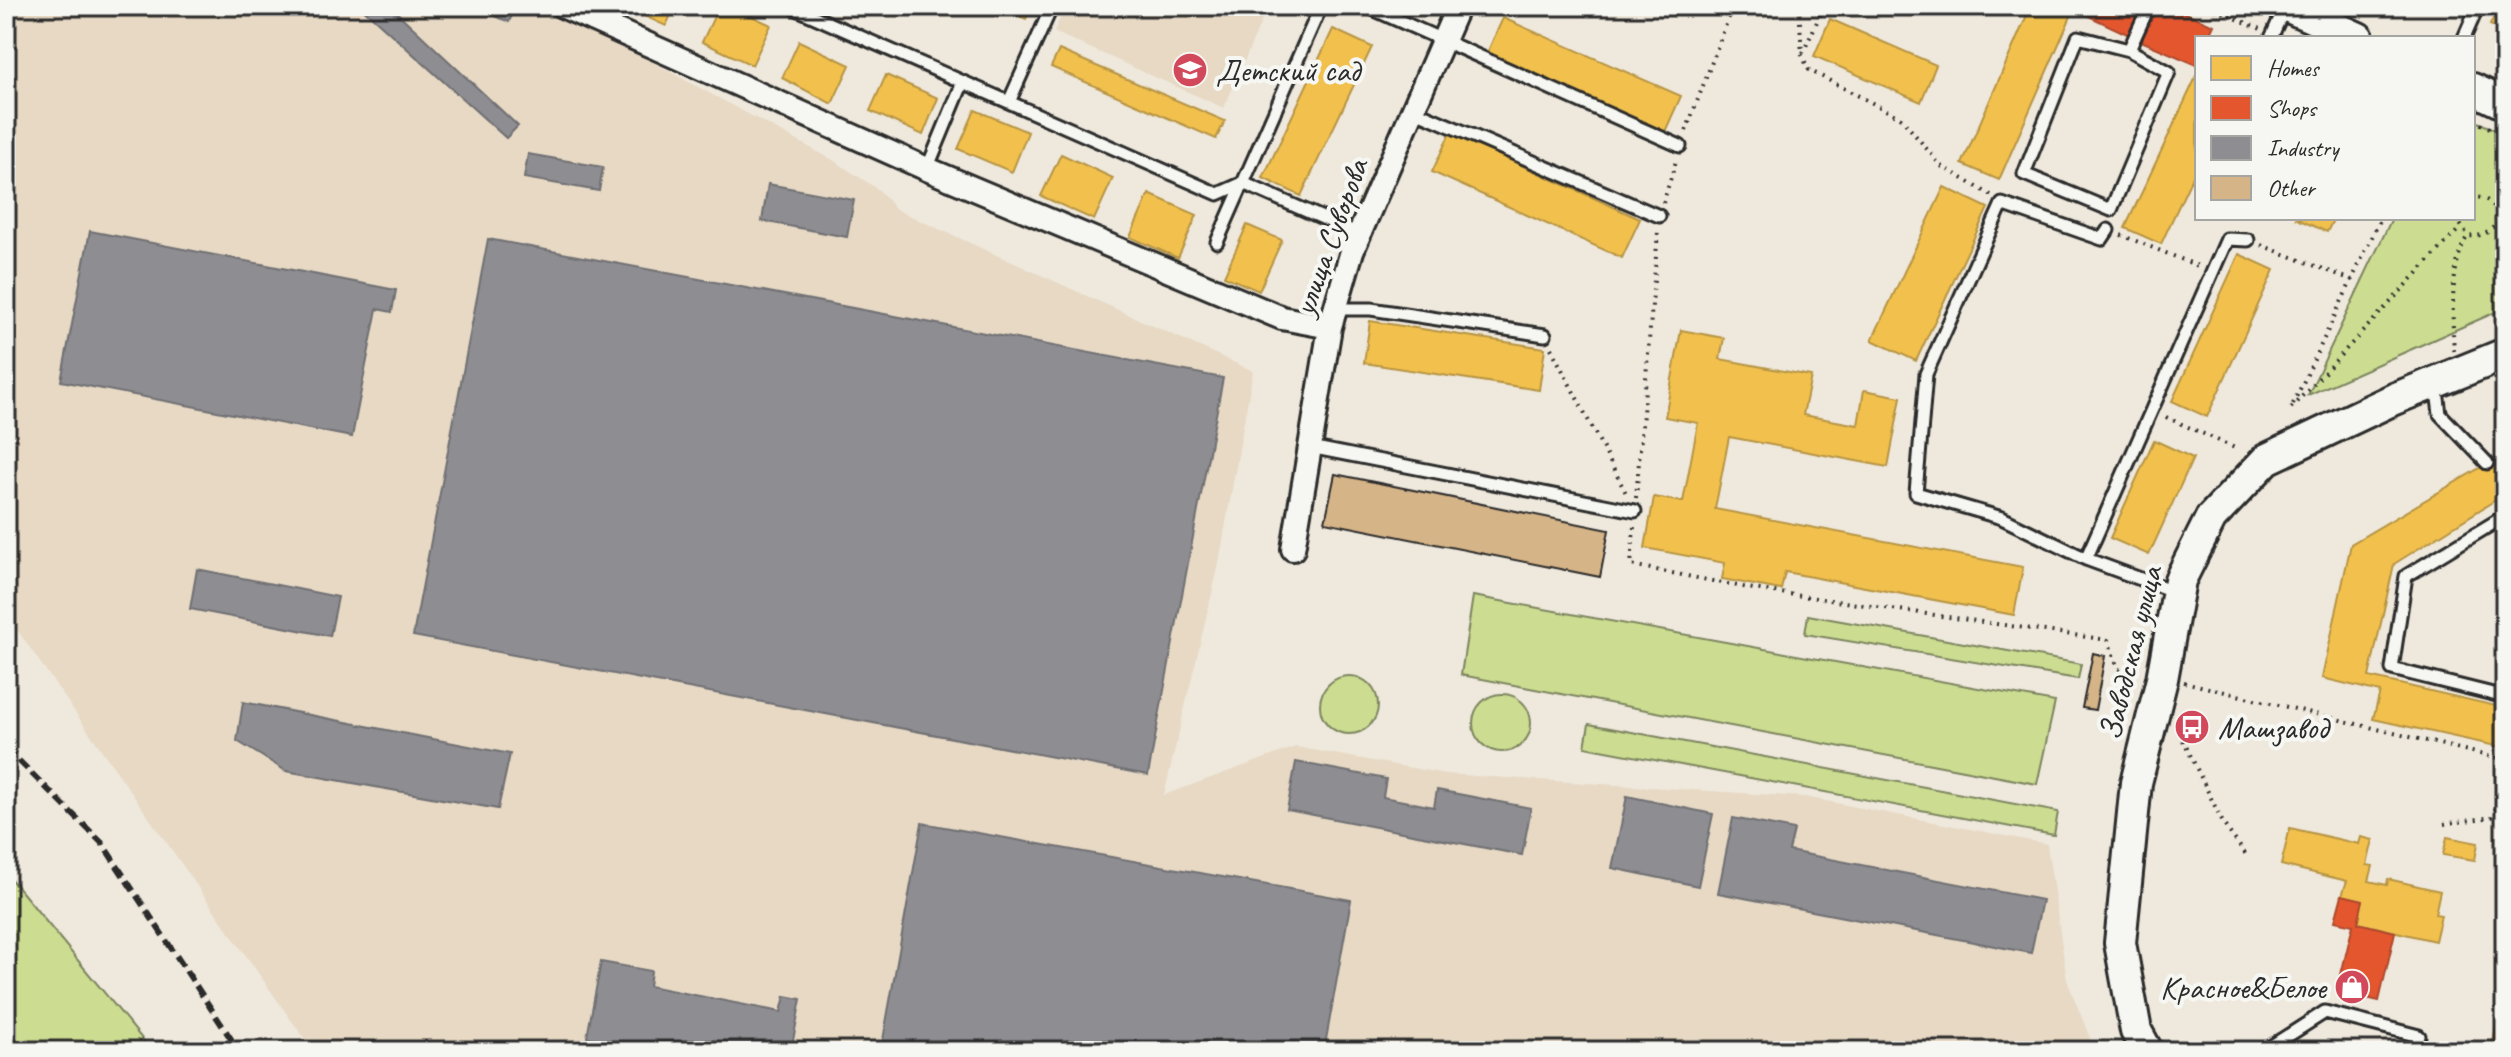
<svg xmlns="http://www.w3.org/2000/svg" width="2511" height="1057" viewBox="0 0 2511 1057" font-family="Caveat,sans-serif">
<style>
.built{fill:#e7d9c4}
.green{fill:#ccdd91;stroke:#7c845e;stroke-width:2}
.homes{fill:#f2c14e;stroke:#b69444;stroke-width:2}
.shops{fill:#e4572e;stroke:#ac4a2d;stroke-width:2}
.industry{fill:#8d8d92;stroke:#707073;stroke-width:2}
.building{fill:#d5b488;stroke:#2b2b2b;stroke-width:2}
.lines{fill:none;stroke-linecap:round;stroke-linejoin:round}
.service-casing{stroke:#2b2b2b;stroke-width:17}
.minor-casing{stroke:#2b2b2b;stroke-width:28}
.secondary-casing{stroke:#2b2b2b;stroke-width:36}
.path{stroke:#2b2b2b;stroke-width:4;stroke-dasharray:2 6;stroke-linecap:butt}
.service{stroke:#f6f6f2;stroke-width:11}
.minor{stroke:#f6f6f2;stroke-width:22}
.secondary{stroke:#f6f6f2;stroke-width:30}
.rail{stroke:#2b2b2b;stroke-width:6;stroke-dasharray:12 6;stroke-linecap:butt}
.labels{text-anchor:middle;stroke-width:8;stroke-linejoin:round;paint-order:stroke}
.poi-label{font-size:32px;fill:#2b2b2b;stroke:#f6f6f2;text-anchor:start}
.street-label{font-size:32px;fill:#2b2b2b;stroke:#f6f6f2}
</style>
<rect width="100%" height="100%" fill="#efe9dd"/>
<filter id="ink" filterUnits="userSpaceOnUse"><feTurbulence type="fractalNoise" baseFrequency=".0125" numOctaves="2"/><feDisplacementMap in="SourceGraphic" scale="16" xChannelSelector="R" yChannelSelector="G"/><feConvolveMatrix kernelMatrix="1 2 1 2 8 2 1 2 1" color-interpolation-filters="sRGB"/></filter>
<g filter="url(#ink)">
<path class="built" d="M6,6H531L628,49L833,160L879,190L895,209L1253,371L1218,568L1164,795L1296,747L1445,774L1805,797L2047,844L2067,980L2095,1051H313L6,614Z
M1065,6H1268L1224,108L1054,32Z"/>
<path class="green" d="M2473,120L2505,134V308L2308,395L2392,218H2473Z
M1473,596L2055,702L2037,784L1461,675Z
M1808,615L2081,664L2078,679L1805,634Z
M1320 705a29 29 0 1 1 58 0a29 29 0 1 1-58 0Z
M1473 723a29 29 0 1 1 58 0a29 29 0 1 1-58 0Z
M1589,724L2058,812L2054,835L1585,747Z
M6,874L22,892L152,1051H6Z"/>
<path class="homes" d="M623,6H675L666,26Z
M719,6H730L771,25L752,65L702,42Z
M997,6H1032L1026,19Z
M2031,6H2055L2072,14L1999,180L1962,164Z
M2499,6H2505V32L2490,25Z
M1503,18L1681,96L1664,134L1486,55Z
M1830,19L1936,65L1921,102L1814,56Z
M1333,29L1372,47L1301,196L1263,178Z
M799,41L850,65L832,104L782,78Z
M1059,50L1225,121L1216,139L1051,67Z
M886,75L938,98L923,135L870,111Z
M2197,75V167L2161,244L2125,228Z
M975,110L1028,132L1012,172L958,149Z
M1450,133L1640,219L1622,258L1432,172Z
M1061,154L1113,178L1094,220L1041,196Z
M1944,187L1988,208L1916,361L1872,340Z
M1149,194L1197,215L1178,258L1130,237Z
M2295,218H2334L2327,232Z
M1247,225L1282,240L1259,291L1224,276Z
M2239,254L2274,270L2207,417L2172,401Z
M1370,321L1545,348L1539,390L1364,363Z
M1681,330L1724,338L1720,359L1811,376L1803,415L1858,425L1864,390L1901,397L1888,467L1729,437L1715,509L2023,567L2014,615L1785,572L1781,590L1722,579L1725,563L1645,548L1654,497L1683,502L1698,423L1665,417Z
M2154,440L2193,458L2149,555L2110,538Z
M2505,453V494L2394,564L2369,677L2505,708V748L2373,719L2380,692L2322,678L2351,544Z
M2290,828L2359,844L2361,837L2373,840L2367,865L2373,866L2369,881L2387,885L2388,879L2440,891L2435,914L2441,915L2435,941L2358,923L2363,900L2342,895L2347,881L2281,865Z
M2447,837L2478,843L2475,860L2443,855Z
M2505,987V1051H2491Z"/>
<path class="shops" d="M2081,6H2142L2129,35L2078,11Z
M2155,6H2169L2214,25L2208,38H2197V65L2141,41Z
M2342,895L2363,900L2358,923L2395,932L2379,1001L2337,991L2353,925L2335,921Z"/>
<path class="industry" d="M360,6H390L518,126L506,138Z
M472,6H516L509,22Z
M528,154L603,167L599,191L524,178Z
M768,184L854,200L847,237L762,221Z
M90,231L396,290L392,312L377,309L352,437L61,381Z
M488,239L1223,378L1148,775L413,636Z
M197,569L338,597L330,636L190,609Z
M243,702L510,754L498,809L286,771L237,741Z
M1296,762L1386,779L1383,797L1434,807L1437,790L1531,808L1522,855L1287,810Z
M1627,796L1713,814L1698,886L1612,868Z
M1733,818L1794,830L1789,851L2042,900L2031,953L1718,893Z
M922,823L1351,900L1324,1051H881Z
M601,962L651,971L649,986L781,1012L785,996L801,999L791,1051H656L587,1037Z"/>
<path class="building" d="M1335,474L1609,530L1600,577L1325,522Z
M2093,653L2105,656L2095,710L2082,708Z"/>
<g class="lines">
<defs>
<path id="service" d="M790,6L1218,194L1243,183L1359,234
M1366,6L1680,146
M2078,37L2129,50L2169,72L2111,210L2024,174Z
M2271,38L2285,7
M2464,38L2478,6
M2129,50L2149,6
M1009,102L1052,6
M1413,110L1659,216
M927,169L963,82
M1217,242L1321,6
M1335,309H1371L1545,335
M2436,383L2440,414L2487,463
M1310,447L1635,511
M2505,516L2406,576L2392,669L2505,697
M2086,559L2002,518L1916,493L1926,374L2002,204L2102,239L2108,230
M2176,592L2086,559L2227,239L2248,240
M2264,1051L2325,1012L2419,1036"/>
<path id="minor" d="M562,6L927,169L1282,318L1330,327
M1293,549L1330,327L1352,251L1458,6"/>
<path id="secondary" d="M2287,6L2358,38
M2473,89L2505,104
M2147,1051L2136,1031L2120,943L2136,783L2162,679L2180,580L2211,518L2267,459L2394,399L2505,354"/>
</defs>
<use href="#service" class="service-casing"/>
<use href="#minor" class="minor-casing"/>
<use href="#secondary" class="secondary-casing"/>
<path class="path" d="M1799,6L1802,55L1809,70L1901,118L1941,166L1991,195
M2207,6L2261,29
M1803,53L1824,6
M2473,121L2505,134
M1686,131L1733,6
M1663,203L1677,158
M2494,206L2505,200
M2456,218L2468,236C2505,239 2506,197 2473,197
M2121,235L2198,266
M2261,245L2352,280
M1551,348L1626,493
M2454,351C2452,321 2450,260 2468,236
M2293,404L2381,218
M2291,408L2460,228
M2166,417L2237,449
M1636,498L1658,232
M1634,527L1631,565L1753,589L2108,640L2118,669L2140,674
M2184,682L2505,760
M2183,740L2224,825L2247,856
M2444,824L2492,817L2498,803L2505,801"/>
<use href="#service" class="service"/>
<use href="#minor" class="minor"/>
<use href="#secondary" class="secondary"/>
<path class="rail" d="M6,748L102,843L239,1051"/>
</g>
</g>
<defs>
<symbol id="school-disc" viewBox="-11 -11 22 22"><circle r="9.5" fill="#d1495b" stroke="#f6f6f2"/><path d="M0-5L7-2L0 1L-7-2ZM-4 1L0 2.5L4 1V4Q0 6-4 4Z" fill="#fff"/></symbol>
<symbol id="bus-disc" viewBox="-11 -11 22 22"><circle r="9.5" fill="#d1495b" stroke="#f6f6f2"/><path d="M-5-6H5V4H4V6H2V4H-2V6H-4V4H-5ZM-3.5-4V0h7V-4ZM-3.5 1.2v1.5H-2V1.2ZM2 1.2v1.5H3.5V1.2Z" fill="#fff"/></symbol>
<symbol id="shop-disc" viewBox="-11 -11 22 22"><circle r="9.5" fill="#d1495b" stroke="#f6f6f2"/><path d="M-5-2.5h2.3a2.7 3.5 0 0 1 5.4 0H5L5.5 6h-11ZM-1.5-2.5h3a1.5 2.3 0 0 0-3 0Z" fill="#fff"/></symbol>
</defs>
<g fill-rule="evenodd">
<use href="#school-disc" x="1170" y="50" width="40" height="40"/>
<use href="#bus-disc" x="2172" y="707" width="40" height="40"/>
<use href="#shop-disc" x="2332" y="967" width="40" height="40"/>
</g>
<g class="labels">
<g class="poi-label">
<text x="1216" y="81">Детский сад</text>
<text x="2218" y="738">Машзавод</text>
<text x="2326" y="998" text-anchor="end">Красное&amp;Белое</text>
</g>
<g class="street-label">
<text transform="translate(1330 237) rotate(-70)" y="11">улица Суворова</text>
<text transform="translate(2130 653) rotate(-76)" y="11">Заводская улица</text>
</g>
</g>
<rect width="2511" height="1057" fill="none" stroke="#f6f6f2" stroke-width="32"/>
<rect x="16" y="16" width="2479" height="1025" fill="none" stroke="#2b2b2b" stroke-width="3" filter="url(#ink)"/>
<rect x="2195" y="36" width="280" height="184" fill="#f6f6f2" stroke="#a5a5a2" stroke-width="2"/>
<rect x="2211" y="56" width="40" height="24" fill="#f2c14e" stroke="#a5a5a2" stroke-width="2"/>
<text x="2267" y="76" font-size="24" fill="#2b2b2b">Homes</text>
<rect x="2211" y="96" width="40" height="24" fill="#e4572e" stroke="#a5a5a2" stroke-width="2"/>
<text x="2267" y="116" font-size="24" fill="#2b2b2b">Shops</text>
<rect x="2211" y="136" width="40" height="24" fill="#8d8d92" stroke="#a5a5a2" stroke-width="2"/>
<text x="2267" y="156" font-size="24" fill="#2b2b2b">Industry</text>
<rect x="2211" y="176" width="40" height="24" fill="#d5b488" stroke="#a5a5a2" stroke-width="2"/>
<text x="2267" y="196" font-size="24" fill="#2b2b2b">Other</text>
</svg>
